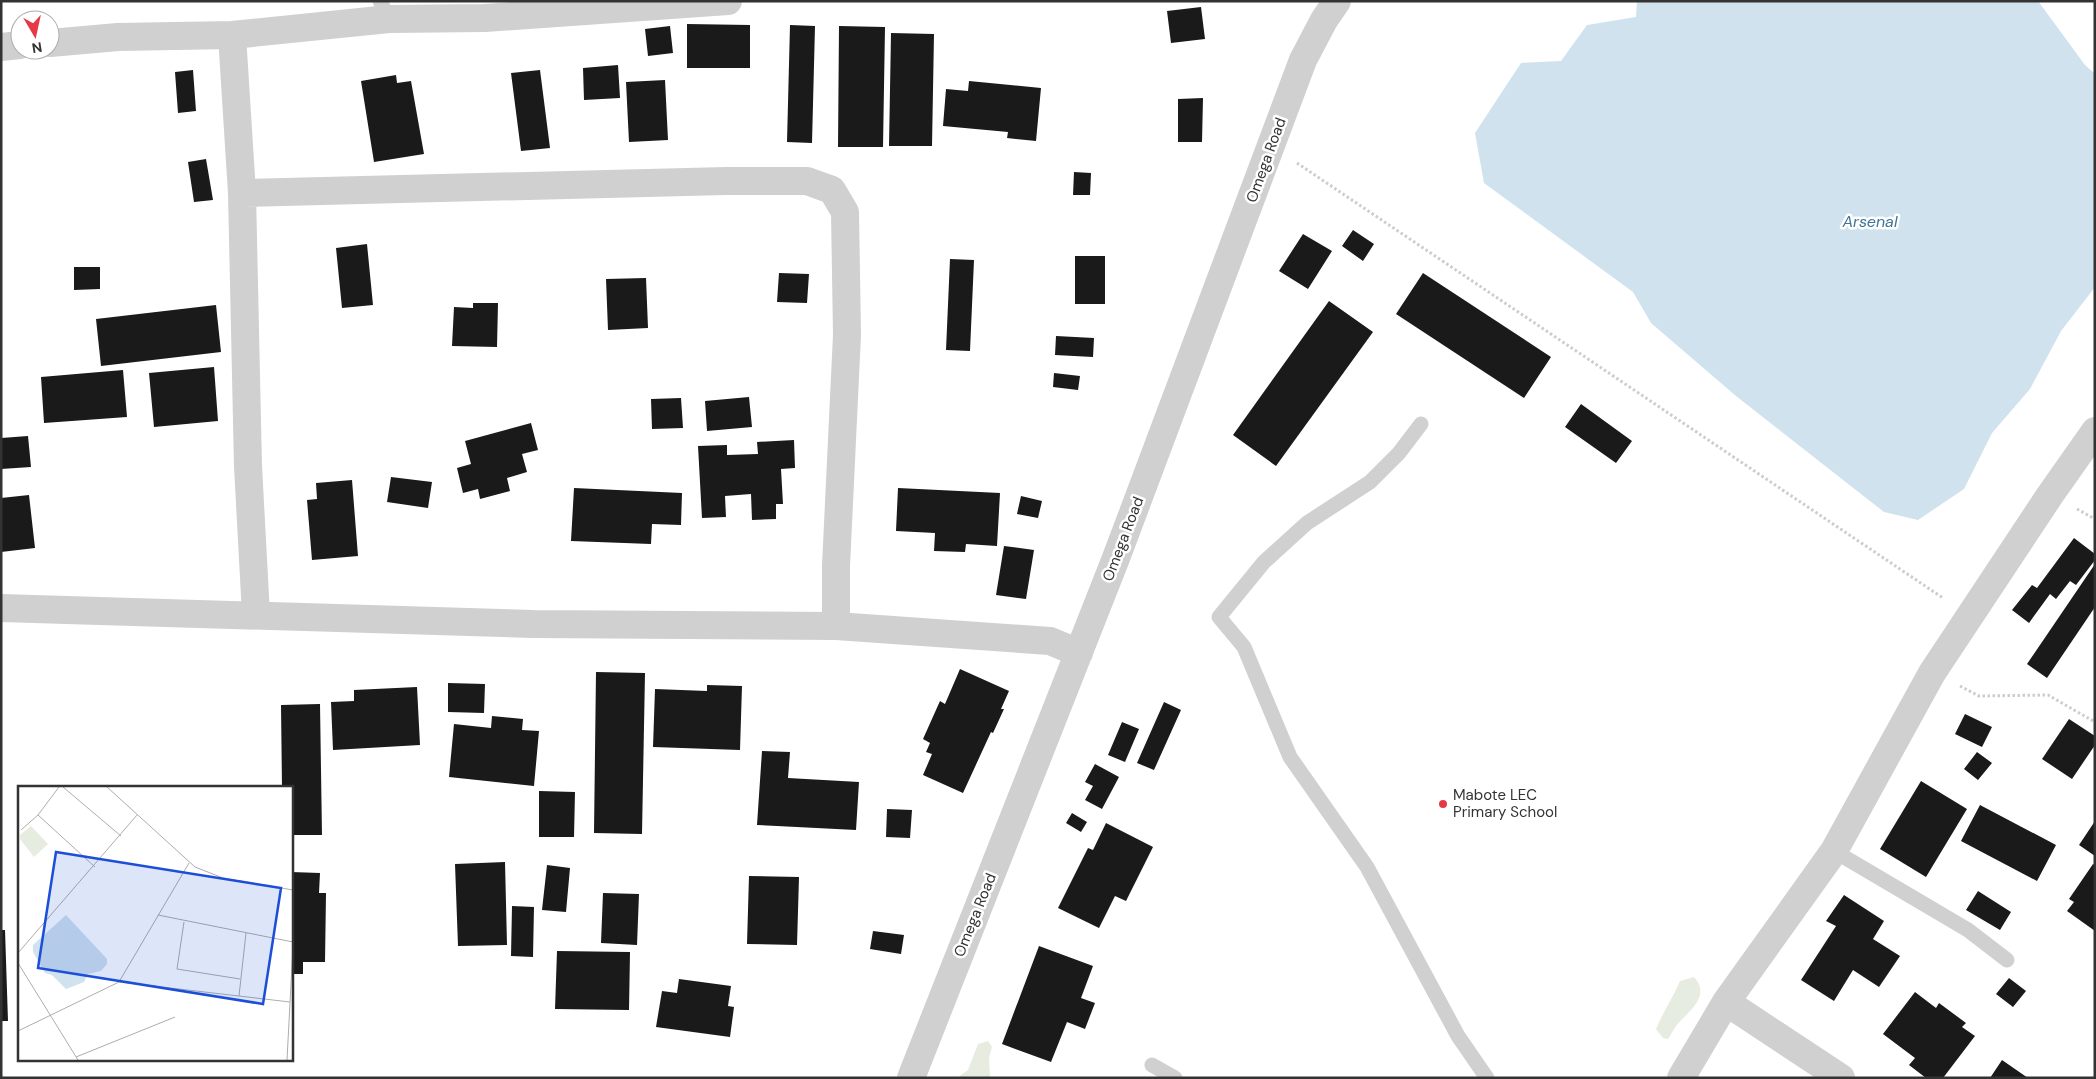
<svg xmlns="http://www.w3.org/2000/svg" width="2096" height="1079" viewBox="0 0 2096 1079" font-family="'DM Sans',sans-serif">
<style>
.green{fill:#e6ecdf}
.water{fill:#cfe2ee}
.building{fill:#1a1a1a}
.lines{fill:none;stroke-linecap:round;stroke-linejoin:round}
.path{stroke:#cdcdcd;stroke-width:3;stroke-dasharray:2.5 2.5;stroke-linecap:butt}
.lane{stroke:#d0d0d0;stroke-width:15}
.street{stroke:#d0d0d0;stroke-width:28}
.poi-dot{fill:#e63946;stroke:#fff;stroke-width:2}
.labels{text-anchor:middle;stroke-width:5;stroke-linejoin:round;paint-order:stroke}
.street-label{font-size:15px;fill:#333;stroke:#fff}
.poi-label{font-size:15px;fill:#333;stroke:#fff;text-anchor:start}
.water-label{font-size:16px;font-style:italic;fill:#3f7597;stroke:#fff}
.inset-road{fill:none;stroke:#adadad;stroke-width:1}
.view{fill:#1d4ed8;fill-opacity:0.15;stroke:#1d4ed8;stroke-width:2.5}
.inset-edge{fill:none;stroke:#333;stroke-width:2.5}
</style>
<rect width="100%" height="100%" fill="#fff"/>
<path class="green" d="M1694,977C1712,997 1687,1012 1676,1026C1673,1030 1671,1035 1668,1039L1663,1038L1656,1029C1663,1012 1673,998 1680,981Z
M988,1041L992,1047L989,1058L990,1078H957L968,1070L978,1044Z"/>
<path class="water" d="M1637,1H2038L2085,65L2095,74V287L2061,331L2030,389L1992,433L1964,489L1918,520L1884,512L1736,396L1651,323L1633,292L1484,183L1475,133L1521,63L1561,61L1587,25L1636,17Z"/>
<path class="building" d="M1201,7L1205,39L1171,43L1167,11Z
M687,24L750,25V68H687Z
M790,25L815,26L812,143L787,142Z
M670,26L673,53L648,56L645,29Z
M839,26L885,27L883,147H838Z
M891,33L934,34L932,146H889Z
M618,65L620,98L584,100L583,68Z
M193,70L196,111L178,113L175,72Z
M540,70L550,148L521,151L511,73Z
M396,75L397,83L411,81L424,154L374,162L361,81Z
M665,80L668,140L629,142L626,82Z
M969,81L1041,88L1036,141L1007,138L1008,132L943,126L946,89L968,91Z
M1203,98L1202,142H1178V99Z
M206,159L213,200L194,202L188,162Z
M1074,172L1091,173L1090,195H1073Z
M1353,230L1374,244L1363,261L1342,246Z
M1303,234L1332,251L1308,289L1279,271Z
M367,244L373,305L342,308L336,248Z
M1075,256H1105V304H1075Z
M950,259L974,260L970,351L946,350Z
M74,267H100V289L74,290Z
M779,273L809,274L807,303L777,302Z
M1423,273L1551,357L1524,398L1396,314Z
M646,278L648,328L608,330L606,279Z
M1329,301L1373,332L1276,466L1233,435Z
M473,303H498L497,347L452,346L454,307L473,308Z
M216,305L221,352L101,366L96,319Z
M1056,336L1094,338L1093,357L1055,355Z
M214,367L218,421L154,427L149,373Z
M123,370L127,417L44,423L41,377Z
M1054,373L1080,376L1078,390L1053,387Z
M749,397L752,427L707,431L705,401Z
M681,398L683,428L652,429L651,399Z
M1581,404L1632,441L1616,463L1565,427Z
M531,423L538,450L522,454L527,472L507,478L510,491L480,499L478,489L463,493L457,468L471,464L465,441Z
M28,436L31,467L1,469V438Z
M794,440L795,468L781,469L783,504H776V519L752,520L751,494L725,496L726,517L702,518L698,446L727,445V455L758,454L757,442Z
M391,477L432,482L428,508L387,502Z
M352,480L358,556L312,560L307,500L317,499L316,483Z
M574,488L682,493L681,525L652,524L651,544L571,541Z
M898,488L1000,493L997,546L966,544L965,552L934,551L935,533L896,531Z
M29,495L35,548L1,552V498Z
M1021,496L1042,501L1038,518L1017,514Z
M2074,538L2095,554V560L2076,585L2070,581L2056,599L2050,594L2029,623L2012,610L2032,585L2037,588Z
M1004,546L1034,550L1026,599L996,595Z
M2095,564V607L2047,678L2027,664Z
M960,669L1009,691L1001,709H1004L993,733L991,732L963,793L923,775L932,754L926,752L930,743L923,739L940,701L945,704Z
M596,672L645,673L642,834L594,833Z
M448,683L485,684L484,713L448,712Z
M707,685L742,686L740,750L653,747L655,689L707,691Z
M417,687L420,745L333,750L331,702L354,701V690Z
M1164,702L1181,710L1154,770L1137,763Z
M320,704L322,835H291V788H282L281,705Z
M1965,714L1992,727L1982,747L1955,734Z
M492,716L523,719L522,730L539,731L534,786L449,777L454,724L491,728Z
M2069,719L2095,736V745L2072,779L2042,759Z
M1122,722L1139,729L1125,762L1108,755Z
M762,751L790,752L788,778L859,782L856,830L757,825Z
M1977,752L1992,763L1978,780L1964,769Z
M1095,764L1119,777L1102,809L1085,800L1093,786L1085,782Z
M1921,781L1967,809L1926,877L1880,849Z
M539,791L575,792L574,837H539Z
M1980,805L2056,845L2037,881L1961,841Z
M887,809L912,810L910,838L886,837Z
M1072,813L1087,822L1081,832L1066,823Z
M2095,821V856L2079,845Z
M1106,823L1153,847L1126,901L1115,896L1099,928L1058,908L1088,848L1093,850Z
M505,862L507,945L458,946L455,864Z
M2093,864L2095,865V931L2067,911L2074,902L2069,899Z
M547,865L570,868L566,912L542,910Z
M291,872L320,873L319,893H326L325,962H303V974H291Z
M749,876L799,877L797,945L747,944Z
M1978,891L2011,912L2000,930L1966,910Z
M603,893L639,894L637,945L601,943Z
M1844,895L1884,921L1873,939L1900,956L1879,987L1853,970L1834,1001L1801,980L1836,926L1826,921Z
M512,906L534,907L533,957L511,956Z
M1,930H5L8,1021H1Z
M873,931L904,935L901,954L870,949Z
M1039,946L1093,966L1081,998L1095,1003L1085,1029L1067,1022L1051,1062L1002,1044Z
M557,951L630,952L629,1010L555,1009Z
M2009,978L2026,991L2013,1007L1996,994Z
M679,979L731,986L728,1006L734,1007L730,1037L656,1027L662,991L677,993Z
M1915,992L1936,1008L1939,1003L1966,1023L1962,1027L1975,1036L1943,1078H1926L1909,1065L1915,1058L1883,1034Z
M2002,1060L2028,1078H1990Z"/>
<g class="lines">
<path class="path" d="M1297,163L1943,598
M2077,509L2095,519
M1960,686L1979,696L2048,695L2095,722"/>
<path class="lane" d="M380,1L389,19
M1421,424L1399,453L1370,482L1307,523L1264,562L1219,617L1244,647L1290,757L1367,867L1458,1036L1487,1078
M1834,851L1968,930L2007,960
M1152,1065L1175,1078"/>
<path class="street" d="M232,35L242,193L248,466L256,615
M50,43L118,37L232,35L389,19L485,18L728,1
M1,47L20,45
M242,193L726,181H807L832,190L845,212L847,335L836,566V626
M1,608L533,624L836,626L1050,641L1079,653
M1726,1002L1841,1078
M911,1078L1116,558L1303,60L1324,20L1337,1
M1681,1078L1726,1002L1834,851L1932,673L2050,495L2095,431"/>
</g>
<circle class="poi-dot" cx="1443" cy="804" r="5"/>
<g class="labels">
<g class="street-label">
<text transform="translate(1266 160) rotate(-70)" y="5">Omega Road</text>
<text transform="translate(1123 539) rotate(-69)" y="5">Omega Road</text>
<text transform="translate(975 915) rotate(-68)" y="5">Omega Road</text>
</g>
<g class="poi-label">
<text x="1453" y="800">Mabote LEC<tspan x="1453" dy="17">Primary School</tspan></text>
</g>
<g class="water-label">
<text x="1870" y="227">Arsenal</text>
</g>
</g>
<g transform="translate(18 786)">
<rect width="275" height="275" fill="#fff"/>
<path d="M13,40L30,58L16,71L2,53V49Z" fill="#e6ecdf"/>
<path d="M48,129L89,173V178L83,185L70,188L66,196L48,203L34,189L27,187L15,166V159Z" fill="#cfe2ee"/>
<path class="inset-road" d="M45,1L103,50M89,1L177,81L205,92L275,104M20,29L77,81M3,44L20,29L41,1M140,129L275,156M166,136L159,183L222,193M0,167L119,29M0,177L60,274M101,196L272,216M221,210L228,147M0,245L101,196L171,77M58,271L157,231M269,274L275,160"/>
<path class="view" d="M38,66L263,102L245,218L20,182Z"/>
<rect width="275" height="275" class="inset-edge"/>
</g>
<rect width="2096" height="1079" fill="none" stroke="#333333" stroke-width="5"/>
<g transform="translate(35 35) rotate(171)"><circle r="24" fill="#ffffff" stroke="#adadad"/>
<path d="M0-4L9 19L0 12L-9 19Z" fill="#e63946"/>
<text y="-8" font-size="14" font-weight="bold" text-anchor="middle" fill="#333333">N</text>
</g>
</svg>
